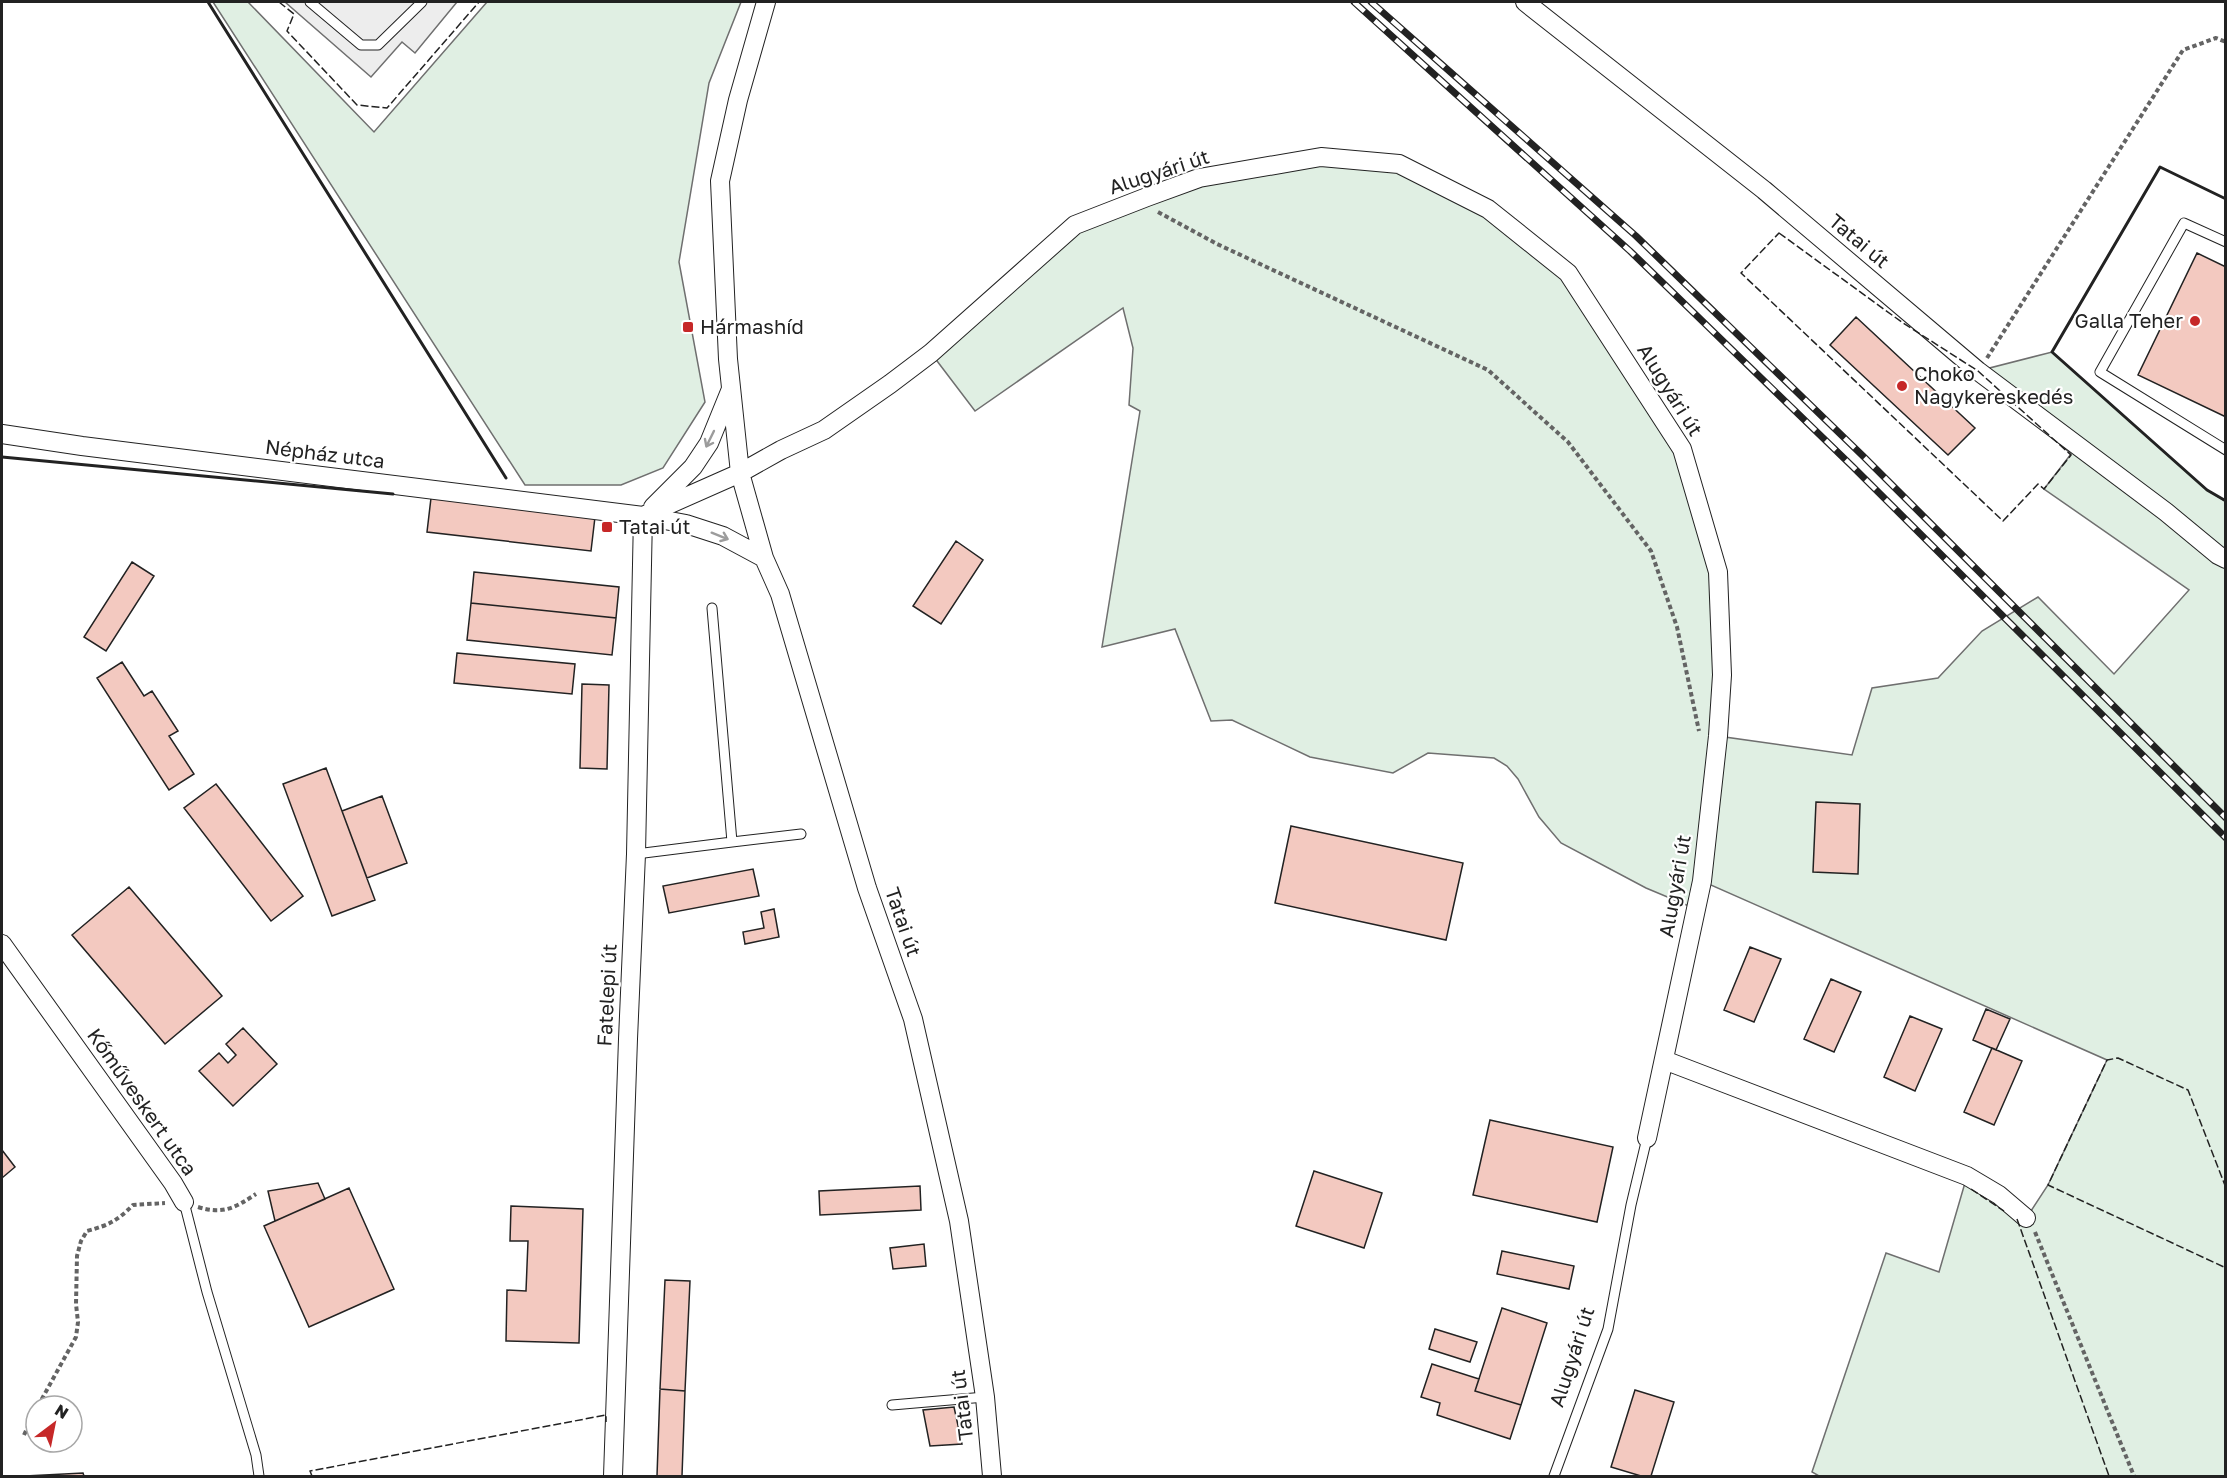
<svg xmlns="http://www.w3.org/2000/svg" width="2227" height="1478" viewBox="0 0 2227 1478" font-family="'Golos Text',sans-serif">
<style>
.green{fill:#e0efe3;stroke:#6f6f6f;stroke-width:1.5}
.parking{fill:#ededed;stroke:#6f6f6f;stroke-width:1.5}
.building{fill:#f3c9c0;stroke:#222;stroke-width:1.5}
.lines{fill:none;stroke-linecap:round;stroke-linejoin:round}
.lane-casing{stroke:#222;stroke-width:11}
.street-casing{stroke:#222;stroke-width:20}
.path{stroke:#646464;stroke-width:4;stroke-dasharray:4.5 3;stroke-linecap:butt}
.lane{stroke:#fff;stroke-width:9}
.street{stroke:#fff;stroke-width:18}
.rail-casing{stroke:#222;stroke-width:7}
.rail{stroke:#fff;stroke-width:4.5;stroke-dasharray:14;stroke-linecap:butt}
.fence{stroke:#222;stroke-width:1.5;stroke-dasharray:8 3;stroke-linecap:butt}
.wall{stroke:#222;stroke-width:3}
.oneway{stroke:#9c9c9c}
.poi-dot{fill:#c62828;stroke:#fff;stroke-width:2}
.labels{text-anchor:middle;stroke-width:4.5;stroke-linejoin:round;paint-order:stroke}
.street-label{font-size:20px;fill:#222;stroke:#fff}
.poi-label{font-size:20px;fill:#222;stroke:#fff;text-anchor:start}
</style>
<rect width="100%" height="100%" fill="#fff"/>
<path class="green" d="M213,2H248L374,132L487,2H741L709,83L679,262L705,402L663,468L621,485H525Z
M1321,157L1399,164L1488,209L1568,273L1682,449L1718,572V736L1852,755L1872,688L1938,678L1982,631L2038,597L2114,674L2189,590L2044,489L2071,454L1978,371L2052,352L2207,490L2225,501V1476H1819L1812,1472L1886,1253L1939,1272L1967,1176L2027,1217L2048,1185L2107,1060L1702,881L1696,909L1646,888L1561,843L1539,817L1518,779L1507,766L1494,758L1428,753L1393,773L1310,757L1232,720L1211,721L1175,629L1102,647L1140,411L1129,405L1133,348L1123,308L975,411L931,353L1075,225L1141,200Z"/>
<path class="parking" d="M285,2H457L415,53L402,42L371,77Z"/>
<path class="building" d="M2197,253L2226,267V417L2138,375Z
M1856,317L1975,428L1948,455L1830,345Z
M431,498L595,517L591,551L427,532Z
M956,541L983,560L941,624L913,606Z
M132,562L154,576L106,651L84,637Z
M474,572L619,587L616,618L471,603Z
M471,603L616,618L612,655L467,640Z
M457,653L575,664L572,694L454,683Z
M122,662L144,696L152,691L178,731L169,736L194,774L169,790L97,678Z
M582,684L609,685L607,769L580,768Z
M326,768L375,900L332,916L283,784Z
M216,784L303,896L271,921L184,808Z
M382,796L407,863L367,878L342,811Z
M1816,802L1860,804L1858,874L1813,872Z
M1291,826L1463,863L1446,940L1275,903Z
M753,869L759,896L669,913L663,886Z
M129,887L222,996L165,1044L72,935Z
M774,909L779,937L745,944L743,932L764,928L761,912Z
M1750,947L1781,959L1754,1022L1724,1010Z
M1831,979L1861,992L1834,1052L1804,1039Z
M1986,1009L2010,1019L1996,1050L1973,1040Z
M1910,1016L1942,1029L1915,1091L1884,1077Z
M243,1028L277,1064L233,1106L199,1071L219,1053L228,1063L236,1055L226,1044Z
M1992,1048L2022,1061L1994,1125L1964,1112Z
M1490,1120L1613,1147L1597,1222L1473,1195Z
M2,1150L15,1167L2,1178Z
M1314,1171L1382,1193L1364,1248L1296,1226Z
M318,1183L325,1199L275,1221L268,1191Z
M920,1186L921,1210L820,1215L819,1191Z
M349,1188L394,1289L309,1327L264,1226Z
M511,1206L583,1209L579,1343L506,1341L507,1290L526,1291L528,1241H510Z
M924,1244L926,1266L893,1269L890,1248Z
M1502,1251L1574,1266L1569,1289L1497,1274Z
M665,1280L690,1281L685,1391L660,1389Z
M1502,1308L1547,1323L1521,1405L1475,1391Z
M1435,1329L1477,1342L1470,1362L1429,1349Z
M1432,1364L1479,1379L1475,1391L1521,1405L1510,1439L1437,1415L1440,1403L1421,1397Z
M660,1389L685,1391L682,1476H657Z
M1635,1390L1674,1402L1651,1476H1641L1611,1467Z
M954,1407L962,1444L930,1446L923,1410Z
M83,1473L84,1476H25Z"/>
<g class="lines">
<defs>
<path id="lane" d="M310,2L361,45H378L422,2
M2226,242L2184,223L2100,372L2226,450
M732,842L801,834
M636,854L732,842L712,608
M184,1202L207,1292L256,1455L259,1476
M892,1405L985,1397
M1554,1476L1608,1329L1631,1205L1647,1138"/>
<path id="street" d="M766,2L738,100L720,181L728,359L740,473L764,558L780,594L867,888L913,1019L959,1221L985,1397L992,1476
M1525,2L1764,190L1978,371L2166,512L2218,555L2226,559
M2,434L82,446L643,516L686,524L723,536L764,558
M653,507L693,467L709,443L731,389
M643,516L740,473L781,450L824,430L890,384L931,353L1075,225L1147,197L1199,178L1321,157L1399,164L1488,209L1568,273L1682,449L1718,572L1722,675L1718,736L1702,881L1647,1138
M2,944L173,1183L184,1202
M1664,1060L1967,1176L1999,1195L2026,1218
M613,1476L628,1039L636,854L643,516"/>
</defs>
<use href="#lane" class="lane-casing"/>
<use href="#street" class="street-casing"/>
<path class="path" d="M1158,212L1217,244L1488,370L1568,442L1651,551L1677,627L1699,731
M1987,358L2183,50L2216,38L2226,42
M198,1207C224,1215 236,1207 256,1194
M2035,1232L2134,1476
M38,1406L76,1337L78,1322L76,1304L77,1256L81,1241L87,1231C109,1225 117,1221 133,1205L165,1203
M24,1435L36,1410"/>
<use href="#lane" class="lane"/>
<use href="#street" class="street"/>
<defs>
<path id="rail" d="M1354,2L1630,251L1852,466L2226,838
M1371,2L1636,236L1863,456L2226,818"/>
</defs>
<use href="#rail" class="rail-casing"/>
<use href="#rail" class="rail"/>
<path class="fence" d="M279,2L294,14L287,31L357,105L387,108L479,2
M1779,233L1903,323L1978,371L2071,455L2044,489L2038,484L2003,521L1741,273Z
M2226,1188L2188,1090L2118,1058L2107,1060L2048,1185L2226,1268
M1971,1189L2004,1211
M2017,1219L2109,1476
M312,1476L310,1471L606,1415V1422"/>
<path class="wall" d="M208,2L506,478
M2226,199L2160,167L2052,352L2207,490L2226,501
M2,457L393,494"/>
</g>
<defs><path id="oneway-shaft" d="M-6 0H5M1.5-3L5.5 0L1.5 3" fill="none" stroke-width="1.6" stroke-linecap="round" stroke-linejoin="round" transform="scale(1.5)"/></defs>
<g class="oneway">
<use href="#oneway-shaft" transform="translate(710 439) rotate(116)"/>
<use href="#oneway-shaft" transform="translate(720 536) rotate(22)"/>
</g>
<g class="poi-dot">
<circle cx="2195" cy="321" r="6"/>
<rect x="682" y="321" width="12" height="12" rx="3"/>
<circle cx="1902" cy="386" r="6"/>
<rect x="601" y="521" width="12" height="12" rx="3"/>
</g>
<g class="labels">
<g class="street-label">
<text transform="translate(1159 172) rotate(-18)" y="7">Alugyári út</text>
<text transform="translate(1859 241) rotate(40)" y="7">Tatai út</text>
<text transform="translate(1670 390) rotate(58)" y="7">Alugyári út</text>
<text transform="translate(325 454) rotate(7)" y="7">Népház utca</text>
<text transform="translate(1675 886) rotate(-80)" y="7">Alugyári út</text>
<text transform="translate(903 922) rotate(71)" y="7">Tatai út</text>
<text transform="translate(607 995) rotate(-87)" y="7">Fatelepi út</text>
<text transform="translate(142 1102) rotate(55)" y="7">Kőműveskert utca</text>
<text transform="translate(1572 1357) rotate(-72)" y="7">Alugyári út</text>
<text transform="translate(962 1405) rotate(-97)" y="7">Tatai út</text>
</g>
<g class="poi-label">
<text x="2183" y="328" text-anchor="end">Galla Teher</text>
<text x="700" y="334">Hármashíd</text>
<text x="1914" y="381">Choko<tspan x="1914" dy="23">Nagykereskedés</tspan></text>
<text x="619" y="534">Tatai út</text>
</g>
</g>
<rect width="2227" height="1478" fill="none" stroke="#222222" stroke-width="6"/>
<g transform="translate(54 1424) rotate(32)"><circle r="28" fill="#ffffff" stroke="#a7a7a7" stroke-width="1.5"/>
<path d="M0-4.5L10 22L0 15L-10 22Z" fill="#c62828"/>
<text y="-9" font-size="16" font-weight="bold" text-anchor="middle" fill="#222222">N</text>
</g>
</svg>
